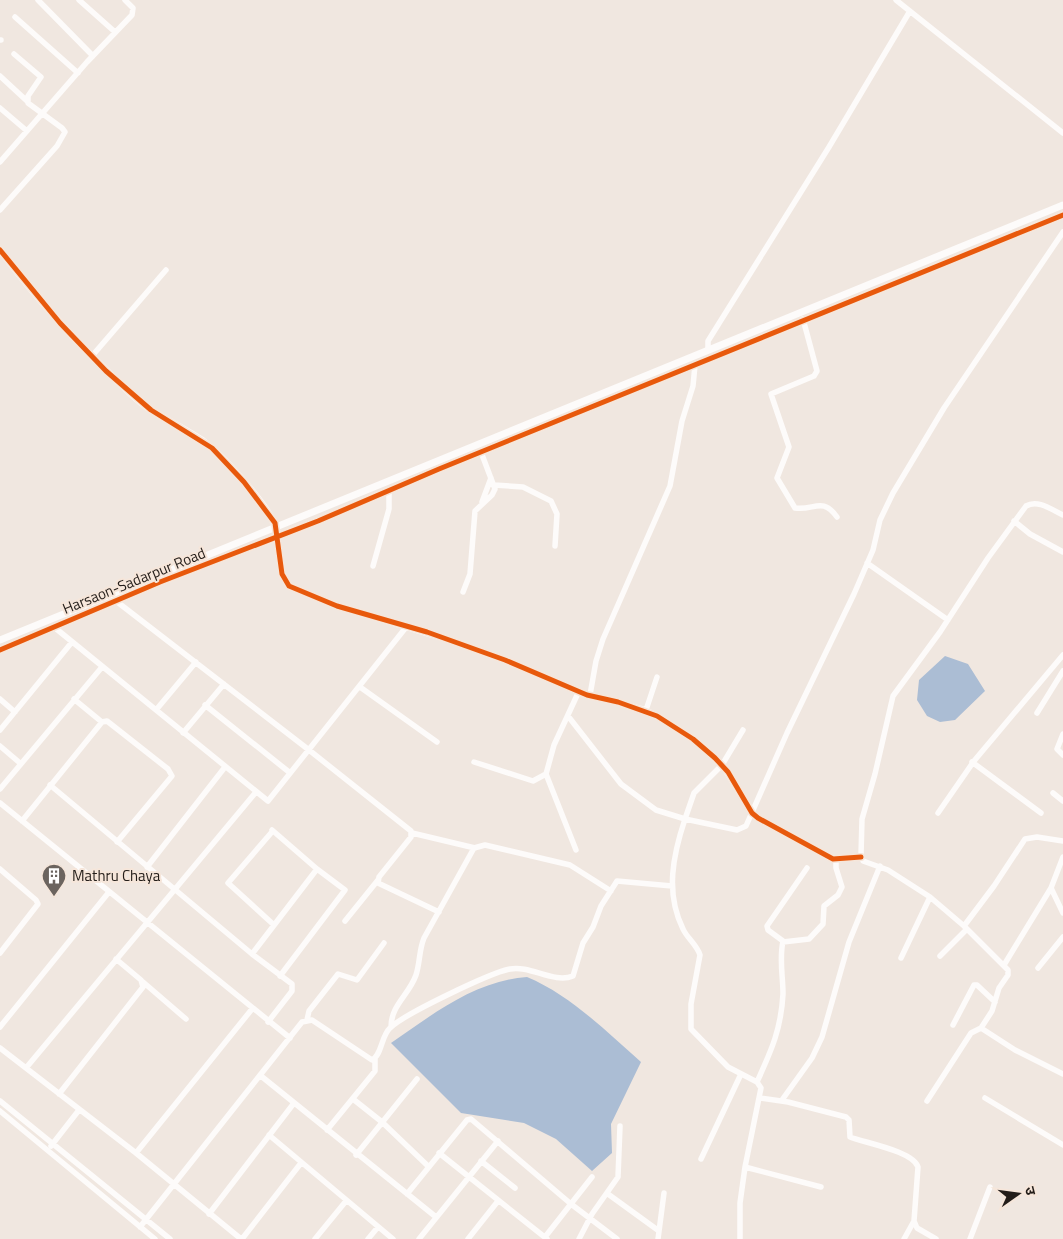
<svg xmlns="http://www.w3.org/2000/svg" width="1063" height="1239" viewBox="0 0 1063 1239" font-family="'Titillium Web','Noto Sans Devanagari',sans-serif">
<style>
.water{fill:#abbdd4}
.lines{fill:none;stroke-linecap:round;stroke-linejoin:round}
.minor{stroke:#fdfbfa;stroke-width:5.5}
.tertiary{stroke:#fdfbfa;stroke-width:7}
.cycleway-casing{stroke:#f6e6da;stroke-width:8}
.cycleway{stroke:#e8590c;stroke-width:5}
.labels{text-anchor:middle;stroke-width:4;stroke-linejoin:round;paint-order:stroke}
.street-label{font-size:15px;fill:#231d19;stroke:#f6e6da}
.poi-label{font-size:15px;fill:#231d19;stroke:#f6e6da;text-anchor:start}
</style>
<rect width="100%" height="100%" fill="#f0e7e0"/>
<path class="water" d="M945,656L968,664L985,691L955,720L940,722L927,716L917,700L919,680Z
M527,977C570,995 606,1031 641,1062L611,1124L612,1153L592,1171L556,1139L524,1123L461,1113L391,1043C433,1014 475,981 527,977Z"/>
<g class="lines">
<path class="minor" d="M38,0L93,56
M79,0L115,32
M896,0L1063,133
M15,17L78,73
M0,40H1
M0,76L27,101
M0,108L27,131
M0,162L87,62L132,15L133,8L125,0
M0,210L57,146L65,132L62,128L28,103V96L41,77L14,54
M803,319L817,371L814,376L771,394L789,447L777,478L795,508C814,511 822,496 837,517
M708,350V341L829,147L910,11
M92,356L166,270
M494,485L523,487L551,501L557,514L555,546
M482,502L491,478
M1014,521L1030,534L1063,552
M277,537L282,574L289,586L337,606L445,639L505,660L583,693L646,710L663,719L693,739L722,765L752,813L758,818L833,859L861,857
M867,563L948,620
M373,566L389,509V490
M463,592L470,574L475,511L492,495L495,489L481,452
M116,601L309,750L411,831V837L379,877L378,883L439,912
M54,627L268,801L407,626
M360,687L437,742
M590,695L596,661L603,639L670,486L682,421L693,386L695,365
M0,699L15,712
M74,699L102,722
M205,705L289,772
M156,710L196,662
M646,710L657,677
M1037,713L1063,671
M568,716L621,784L656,810L685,819C673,855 665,893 683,929C687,938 697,945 700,955L691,1004V1029L728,1067L757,1082L761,1088L745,1167L740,1203V1239
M0,730L72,642
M743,730L722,765L694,793L685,819L737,830L746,826L787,733L854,594L873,550L880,520L893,493L944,408L1063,232
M183,733L224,684
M1063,734L1057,749L1063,755
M0,746L20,763
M474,762L533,781L546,774
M972,762L1041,813
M50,785L252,954L292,984V991L268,1022
M0,789L102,667
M1053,793L1063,801
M0,803L290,1038
M938,813L974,761L1063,655
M22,821L102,722L107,721L168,769L172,776L117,842
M272,830L317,869L345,890L280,976
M271,833L228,883L274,925
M412,833L475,848
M576,850L546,774L554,745L579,691
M147,867L225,767
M0,869L36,900L38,904L0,953
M1051,888L1063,913
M345,921L378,880
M964,926L994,886L1025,839L1037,837L1063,841
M783,942L809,939L823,924L824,906L838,895L842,887L836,868V860
M252,954L317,869
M940,956L967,929
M901,958L930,897
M1004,965L1051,888L1063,857
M1038,968L1063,937
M143,982L186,1019
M307,1020L309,1011L338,974L357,980L384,943
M953,1025L974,985H977L995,1002
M0,1027L109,892
M391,1027C391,1005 409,995 416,975C420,963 419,950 424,938L474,848L485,845L570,865L611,891
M981,1028L1015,1050L1063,1074
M0,1048L136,1153L241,1239
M26,1068L256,792
M261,1076L436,1217
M757,1082C771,1051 781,1030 783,994C783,976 779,959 783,941L768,930L767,926L807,868
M59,1094L143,987L141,980L116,959
M760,1098L788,1102L846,1117L849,1120L850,1137C865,1143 913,1151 918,1167L914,1221L917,1228L936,1239
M985,1098L1063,1145
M353,1099L382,1122L429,1167
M782,1100L812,1058L822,1037L849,942L880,866
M0,1101L170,1239
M927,1101L971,1033L981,1028L992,1011L999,988L1008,975V970L964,926L930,897L888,870L863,861L861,855L862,819L875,774L893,696L940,632L988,558L1026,506C1038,499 1052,510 1063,515
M0,1111L155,1239
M327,1130L375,1071V1059
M269,1135L393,1239
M51,1146L79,1110
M136,1153L252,1009
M439,1153L547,1239
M356,1155L417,1079
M701,1159L741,1074
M481,1161L515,1188
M745,1167L821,1187
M407,1194L467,1120L471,1119L571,1204L617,1239
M608,1194L659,1231
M209,1214L294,1103
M140,1227L302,1022L312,1020L372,1060C382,1055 381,1036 390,1028C404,1014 490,973 510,969C530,965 554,984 573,976L583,943L593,927L601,906L617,881L672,886
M545,1237L592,1177
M242,1239L301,1163
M315,1239L346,1201
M368,1239L378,1227
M419,1239L498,1141
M468,1239L498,1201
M579,1239L592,1214L618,1177L620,1126
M658,1239L664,1193
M904,1239L914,1221
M970,1239L990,1187"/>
<path class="tertiary" d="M0,250C33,293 69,335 108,372C122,385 135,399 151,410C168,421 187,430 203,441C221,454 274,511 277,532
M0,640L1063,205
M0,650L160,582L318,521L439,469L1063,215"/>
<defs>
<path id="cycleway" d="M0,250L60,323L106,371L151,410L212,448L244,482L275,523L282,574L289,586L337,606L427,632L505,660L587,695L618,702L657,716L693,739L715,758L728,772L752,813L758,818L833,859L861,857
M0,650L160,582L318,521L439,469L1063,215"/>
</defs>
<use href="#cycleway" class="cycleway-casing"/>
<use href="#cycleway" class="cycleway"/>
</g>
<defs>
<symbol id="building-pin" viewBox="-11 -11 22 30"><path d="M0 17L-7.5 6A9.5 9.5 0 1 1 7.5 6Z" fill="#6b645f" stroke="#f6e6da"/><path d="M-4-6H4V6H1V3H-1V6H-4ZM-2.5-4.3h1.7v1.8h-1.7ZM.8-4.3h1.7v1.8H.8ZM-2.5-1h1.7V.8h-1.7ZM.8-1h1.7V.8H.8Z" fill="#fff"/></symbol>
</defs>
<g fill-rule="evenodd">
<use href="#building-pin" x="40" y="862" width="28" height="38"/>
</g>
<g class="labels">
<g class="street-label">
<text transform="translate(134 581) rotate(-22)" y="5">Harsaon-Sadarpur Road</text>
</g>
<g class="poi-label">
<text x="72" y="881">Mathru Chaya</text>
</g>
</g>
<g transform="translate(1018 1194) rotate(76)" stroke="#f6e6da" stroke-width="4" paint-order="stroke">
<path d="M0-4L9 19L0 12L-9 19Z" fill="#231d19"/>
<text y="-8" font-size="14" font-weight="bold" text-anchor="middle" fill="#231d19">उ</text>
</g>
</svg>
